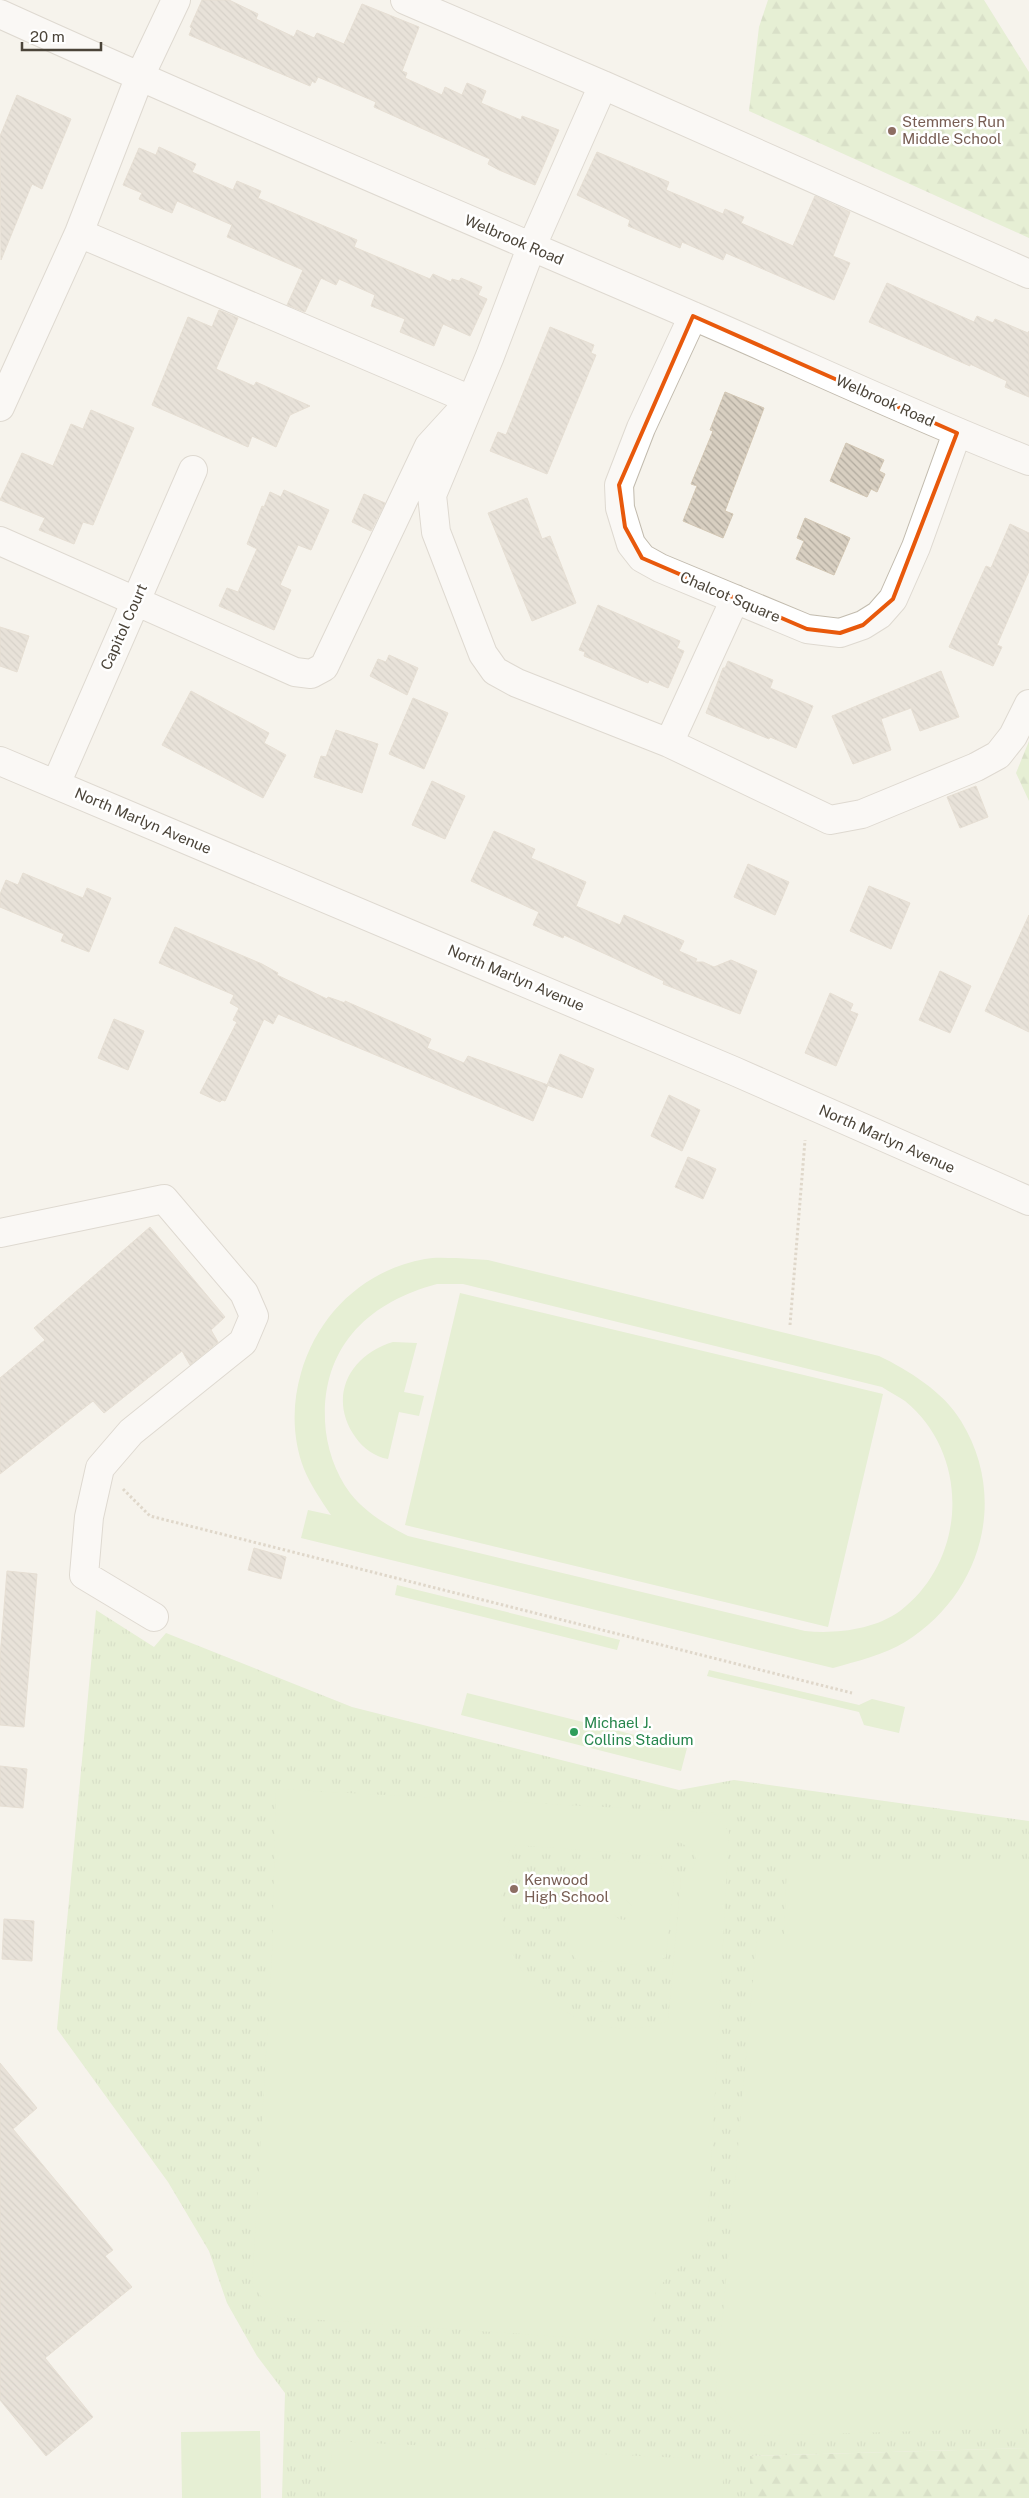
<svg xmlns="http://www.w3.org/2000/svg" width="1029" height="2498" viewBox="0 0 1029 2498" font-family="'Public Sans',sans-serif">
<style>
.forest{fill:url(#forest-firs)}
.park{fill:url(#park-tufts)}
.pitch{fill:#d2eab5;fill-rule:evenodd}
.building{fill:url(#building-back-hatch);stroke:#d3c7b4}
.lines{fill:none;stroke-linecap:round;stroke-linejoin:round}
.minor-casing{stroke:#c2bbae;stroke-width:30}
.path{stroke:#c4b79f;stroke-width:3;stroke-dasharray:2.5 2.5;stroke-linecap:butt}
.minor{stroke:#fff;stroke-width:28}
.marked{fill:none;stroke:#e8590c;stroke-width:4;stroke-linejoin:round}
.education-dot{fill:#8d6e63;stroke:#fff;stroke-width:2}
.leisure-dot{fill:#2e9e5b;stroke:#fff;stroke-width:2}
.labels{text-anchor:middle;stroke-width:5;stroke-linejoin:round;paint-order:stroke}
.education-label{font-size:15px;fill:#785e54;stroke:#fff;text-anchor:start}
.street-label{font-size:15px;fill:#4b4439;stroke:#fff}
.leisure-label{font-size:15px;fill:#27864d;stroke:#fff;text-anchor:start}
</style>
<defs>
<pattern id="forest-firs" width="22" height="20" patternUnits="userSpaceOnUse" patternTransform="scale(1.25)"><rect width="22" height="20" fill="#d2eab5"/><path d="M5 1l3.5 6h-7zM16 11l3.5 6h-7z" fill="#b6ca9c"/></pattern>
<pattern id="park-tufts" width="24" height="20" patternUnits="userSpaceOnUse" patternTransform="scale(1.25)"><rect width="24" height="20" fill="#d2eab5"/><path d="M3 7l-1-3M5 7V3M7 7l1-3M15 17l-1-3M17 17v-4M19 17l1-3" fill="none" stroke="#b6ca9c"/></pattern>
<pattern id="building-back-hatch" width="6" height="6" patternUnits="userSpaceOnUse" patternTransform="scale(1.25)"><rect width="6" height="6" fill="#d8cfc1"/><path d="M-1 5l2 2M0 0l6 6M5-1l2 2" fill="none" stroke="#b1aa9e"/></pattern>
</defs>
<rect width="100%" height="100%" fill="#f6f3ec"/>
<path class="forest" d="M768,0H984L1029,72V238L749,111L759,27Z
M1029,741V801L1016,773Z
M1029,2448V2498H750L749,2456Z"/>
<path class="park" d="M96,1610L154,1647L166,1633L352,1707L679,1790L734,1780L1029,1821V2448L750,2456V2498H282L285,2393L257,2356L227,2303L209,2251L168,2182L57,2029Z"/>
<path class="pitch" d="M456,1258L488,1260L879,1356C908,1370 944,1392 961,1421C1009,1499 981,1595 905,1642C884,1655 857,1661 833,1668L301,1538L308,1510L331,1515C321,1500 311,1486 304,1469C292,1438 292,1404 301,1373C318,1314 364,1270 425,1259C435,1257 446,1258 456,1258ZM437,1284H463L882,1387C889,1392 898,1396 905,1401C971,1455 967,1560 900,1611C874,1630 835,1634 805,1631L408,1536C386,1525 365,1512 350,1493C335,1473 326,1446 325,1421C322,1346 369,1302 437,1284Z
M460,1293L883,1394L828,1627L405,1525Z
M393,1342L417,1343L404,1392L424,1396L419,1416L399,1412L388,1459C375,1457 363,1448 356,1438C327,1398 349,1355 393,1342Z
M397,1585L620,1640L617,1650L395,1595Z
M709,1670L859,1705L872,1699L905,1707L899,1733L864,1725L859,1712L707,1676Z
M467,1693L687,1748L681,1771L461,1715Z
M276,1789L714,1813L729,1832L707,2242L656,2289L649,2343L278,2317L252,2285L272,1955ZM679,1842L692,1849L696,1859L691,1873L681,1878L668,2021C591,2049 509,1993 502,1912C500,1889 506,1866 516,1845L660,1856L665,1848Z
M583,1858L660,1864L663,1871L674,1878L666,1957L650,1966L576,1959L567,1949L571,1873ZM620,1899H625L632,1906L631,1915L624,1920L619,1919L612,1913L613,1904Z
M787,1863H1029V2428L750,2436L715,2402L757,1936H784Z
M260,2431L261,2498H182L181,2432Z
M332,2441L724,2460L722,2498H329Z"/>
<path class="building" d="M202,0H229L258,14L256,19L294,37L297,30L314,38L317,33L344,44L362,4L419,27L402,71L407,73L405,78L442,95L445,87L462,95L467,83L486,91L481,103L521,120L522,116L559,130L535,185L499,170L488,164L490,159L374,107L376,102L318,77L315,83L312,81L310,86L189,35L192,28L190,27Z
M17,95L71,119L42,189L32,184L1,260L0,136Z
M159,147L196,164L192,172L233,190L237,181L261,191L258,198L357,240L354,247L430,279L433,274L451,282L452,279L459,281L461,278L482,287L478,295L487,299L470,336L443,324L434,346L400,332L405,319L371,306L375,295L339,279L336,285L321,278L305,312L287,305L303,270L227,237L232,225L177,201L172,213L139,199L142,193L123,185L139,148L156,155Z
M597,152L669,182L666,190L723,214L725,209L744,217L741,223L793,246L815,196L850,212L833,256L850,263L834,300L726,253L723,260L682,242L680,248L628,226L630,220L577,195Z
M887,283L974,322L977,316L993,323L995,319L1028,333L1029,331V397L1005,387L1007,381L970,364V366L869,322Z
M219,310L238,318L216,369L254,386L256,382L310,406L290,415L276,447L252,436L248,447L152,405L188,317L212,327Z
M550,327L594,345L591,353L596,355L547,474L490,451L498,432L506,435Z
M725,392L764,408L725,511L733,514L723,538L683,521L697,486L691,484L713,431L710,430Z
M91,410L134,428L93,525L83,522L74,544L39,530L45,518L0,500L22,453L53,466L71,424L83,429Z
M846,443L884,460L879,471L885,474L877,492L871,489L867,497L830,481Z
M284,490L329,510L311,550L298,545L280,585L291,590L274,630L219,606L227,588L238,592L257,549L247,544L262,506L264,507L270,492L281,497Z
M364,494L385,503L371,531L352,522Z
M527,498L542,539L550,536L576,603L532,621L488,513Z
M805,518L850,538L834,575L796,559L804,541L797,538Z
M1010,524L1029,533V571L997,645L1002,647L993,666L949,647L986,566L991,568Z
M598,605L680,641L677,648L684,651L668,688L649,680L648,683L584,656L585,652L579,650Z
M0,627L29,636L17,672L0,666Z
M389,655L418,668L407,695L370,676L378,659L386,662Z
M728,661L773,680L770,688L813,706L796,748L770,737L769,739L706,713L723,668H725Z
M941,671L959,717L920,731L911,708L881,719L891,750L853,764L832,716Z
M191,691L269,733L264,743L286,755L263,798L162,745Z
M413,698L448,713L424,769L389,754Z
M336,730L378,744L362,793L314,777L321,756L326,757Z
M432,781L465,796L445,839L412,825Z
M976,786L988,817L960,828L947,797Z
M494,831L535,849L531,858L586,882L576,906L620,925L624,915L684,941L679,951L697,959L695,962H703L714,967L731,960L757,971L740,1014L663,984L664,981L564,935L563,938L533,925L539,912L471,881Z
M748,864L789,882L775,915L734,897Z
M23,873L83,898L87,888L111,898L89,952L61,941L64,934L0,907V894L6,880L18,885Z
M869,886L910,903L891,949L850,931Z
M1029,915V1032L985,1011Z
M175,927L262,964L278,973L277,975L327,999L328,997L345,1003V1001L431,1039L427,1048L464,1063L468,1056L548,1085L533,1121L278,1014L273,1024L264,1019L225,1101L222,1100L220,1102L200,1093L237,1022L233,1020L239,1008L230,1003L234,995L159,963Z
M940,971L971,986L950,1033L919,1020Z
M830,993L853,1004L850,1011L858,1014L836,1066L805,1053Z
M114,1019L144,1031L128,1070L98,1058Z
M560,1054L594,1069L582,1098L547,1085Z
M669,1095L700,1110L682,1151L651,1136Z
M688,1157L716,1169L703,1199L675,1187Z
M150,1227L225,1317L211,1330L218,1342L190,1365L182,1351L104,1413L93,1401L0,1474V1378L45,1340L34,1328Z
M254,1548L286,1557L281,1579L248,1570Z
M7,1571L37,1574L24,1727L0,1725V1657Z
M0,1766L27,1769L23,1808L0,1806Z
M4,1919L34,1921L32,1961L2,1959Z
M0,2063L37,2108L13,2129L113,2250L105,2256L132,2287L45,2358L93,2417L46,2456L0,2400Z"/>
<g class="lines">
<defs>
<path id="minor" d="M405,0L603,85
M0,14C229,118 461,216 693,316C805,364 915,417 1029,461
M1029,274L603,85L531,248L490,356L432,495L436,532L483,654L495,671L517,683L669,743L830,820L862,814L976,767L998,755L1013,736L1029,704
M693,316L641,428L619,485L620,508L631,544L642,558L660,568L807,629L840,633L863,625L879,615L893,599L916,547L957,433
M0,407L79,233L140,76L176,0
M0,541L295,672L311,674L324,667L429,446L471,400L79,233
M669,743L735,599
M0,761L734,1071L1029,1201
M56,784L193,470
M0,1233L164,1199L244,1293L254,1316L243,1342L131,1432L100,1468L89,1517L84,1575L154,1617"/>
</defs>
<use href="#minor" class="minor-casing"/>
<path class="path" d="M790,1325L805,1140
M123,1489L150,1516L852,1693"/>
<use href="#minor" class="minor"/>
</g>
<path d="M0 0H1029V2498H0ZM693,316L957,433L893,599L863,625L840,633L807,629L642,558L625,527L619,485Z" fill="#f6f3ec" fill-opacity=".55" fill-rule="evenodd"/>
<path class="marked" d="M693,316L957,433L893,599L863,625L840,633L807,629L642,558L625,527L619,485Z"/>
<g class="education-dot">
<circle cx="892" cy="131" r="5"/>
<circle cx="514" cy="1889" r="5"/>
</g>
<circle class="leisure-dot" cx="574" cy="1732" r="5"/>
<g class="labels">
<g class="education-label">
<text x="902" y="127">Stemmers Run<tspan x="902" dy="17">Middle School</tspan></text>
<text x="524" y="1885">Kenwood<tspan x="524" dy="17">High School</tspan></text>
</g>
<g class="street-label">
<text transform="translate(514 240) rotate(23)" y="5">Welbrook Road</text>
<text transform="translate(885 401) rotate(24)" y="5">Welbrook Road</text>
<text transform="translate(730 597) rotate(23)" y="5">Chalcot Square</text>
<text transform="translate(124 627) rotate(-66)" y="5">Capitol Court</text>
<text transform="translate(143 821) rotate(23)" y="5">North Marlyn Avenue</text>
<text transform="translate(516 978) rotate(23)" y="5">North Marlyn Avenue</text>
<text transform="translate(887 1139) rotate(24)" y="5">North Marlyn Avenue</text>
</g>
<g class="leisure-label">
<text x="584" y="1728">Michael J.<tspan x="584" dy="17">Collins Stadium</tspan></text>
</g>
</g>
<path d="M22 42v8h79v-8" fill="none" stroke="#4b4439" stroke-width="2.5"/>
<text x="30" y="42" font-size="15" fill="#4b4439" stroke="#ffffff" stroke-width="4" paint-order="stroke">20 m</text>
</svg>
